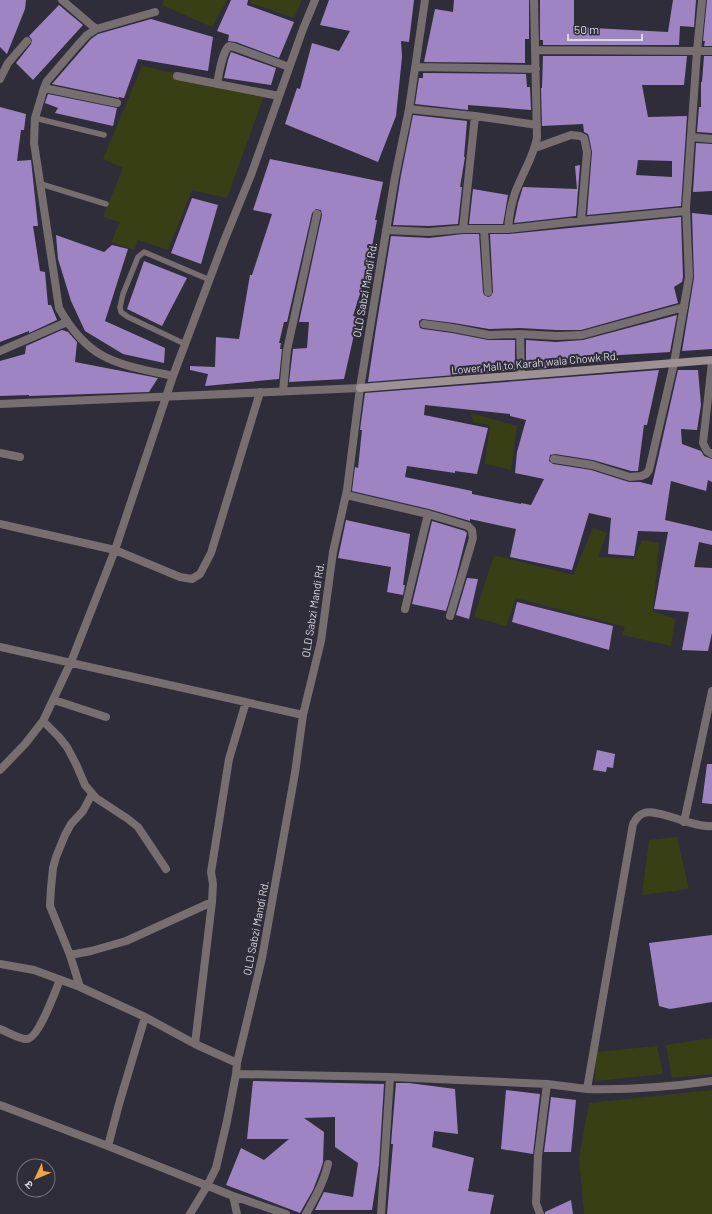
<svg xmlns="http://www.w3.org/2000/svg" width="712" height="1214" viewBox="0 0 712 1214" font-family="Barlow,'Noto Sans Devanagari',sans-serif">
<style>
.green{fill:#383f14}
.building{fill:#9f84c3;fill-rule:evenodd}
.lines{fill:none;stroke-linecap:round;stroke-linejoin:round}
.service{stroke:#766e6f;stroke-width:5.5}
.minor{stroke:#766e6f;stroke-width:8}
.tertiary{stroke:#766e6f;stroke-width:8}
.secondary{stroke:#9e9193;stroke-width:8}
.labels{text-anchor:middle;stroke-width:4;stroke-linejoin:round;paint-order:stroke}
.street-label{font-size:11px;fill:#d9d7e0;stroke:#302d3a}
</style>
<rect width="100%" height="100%" fill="#302d3a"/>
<path class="green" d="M164,0H227L212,27L162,5Z
M251,0H302L294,18L250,3Z
M142,66L265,93L227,198L192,190L168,250L138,240L134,250L111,242L120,222L103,217L123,168L103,159Z
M471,413L517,426L511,470L485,464L490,425L473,422Z
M593,528L607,533L598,557L634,559L642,540L659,543L653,611L675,619L671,646L622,635L625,627L516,598L506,626L474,617L494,555L573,575Z
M677,837L689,889L642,895L649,840Z
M712,1038V1074L672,1078L666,1045Z
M657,1046L663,1074L595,1081L596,1052Z
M712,1090V1214H584L579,1158L589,1103Z"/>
<path class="building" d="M0,0H26L25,9L7,54L0,47Z
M231,0H248L247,5L294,22L279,58L236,42L228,41L229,35L217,31Z
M329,0H414L409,42L401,41L402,57L396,116L378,162L285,124L297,88L300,89L312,43L339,51L350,31L320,25Z
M454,0H529V39H525V63L424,62L435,9L453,12Z
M540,0H574V27L668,32L673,0H696L694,27L680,26L679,45H543V40H540Z
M707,0H712V46H704L705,41H703Z
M59,5L83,25L33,80L16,63L31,44L32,40L29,36Z
M151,19L213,37L208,71L138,59L124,98L119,97V98L52,84L91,39L98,34Z
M231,52L276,68L271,85L224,78L228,60Z
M543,56H687L684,85H642L648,117L687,116L681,206L587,215L592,152L589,137L588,134L584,132L583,124L542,126L541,88H542ZM638,160L672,161V177L636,175Z
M704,56H712V133L697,132L699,107H701V82H702Z
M423,73L526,74L527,87H530L531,110L468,105V110L415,104L419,78H423Z
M48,94L117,108L113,126L55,113L58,108L45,103Z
M0,107L26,114L24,130H21L17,161L31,160L38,226H33L40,271L45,272L48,305H51L57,320L29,333V331L0,342Z
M413,115L467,121L464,157H465L460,187H462L458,224L429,226L393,225L401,175Z
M696,143L712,144V191L693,192Z
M270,159L383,182L375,220H377L368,268L353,316L358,317L344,379L289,382L293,349L307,348L309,322H299L322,215L321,210L316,209L312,213L287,322H284L279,343H281L280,349H282L279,379L205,386L208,374L190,370V366L215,367L216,337L239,339L250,275H252L272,214L253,210Z
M580,165L576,216L514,223L518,203L523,187L577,189L575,166Z
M473,189L508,195L503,224H469Z
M192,198L218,205L201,264L171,253Z
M692,213L712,215V349L682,351L694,278Z
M681,217L683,277L682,282L674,287L678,303L581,330H556L520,328L489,329L454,323L422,319L419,321V324L420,328L423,329L452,333L488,340H515V370L368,382L376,328L391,236L429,238L463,234H479L483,292L484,295L488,297L491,296L493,292L490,234H509Z
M56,235L104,252L112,245L128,249L105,321L165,348L164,363L123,354L85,331L71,301L58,259Z
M144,261L187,278L162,326L127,309Z
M677,315L670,352L604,356L605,359L546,366L547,368L526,369V340L556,342L583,340Z
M62,330L68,332L77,342L75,362L158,378L149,392L29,396V395L0,396V361L25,354L26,346Z
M659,370L647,425H644L638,471H631L593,460L555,454L550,455L549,461L553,464L591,470L629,482H640L652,485L678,370H698L701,405L697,430L681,429L682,444L701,451L704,456L712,459V482L708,480L706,491L671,481L665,520L712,531V545L699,542L694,567L712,568V633L708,651L682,650L689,612L654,609L668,532L638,531L634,556L608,554L611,518L589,513L572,570L510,557L516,529L470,519V521L429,509L352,491L355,467L358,468L362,430H360L365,393ZM425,405L510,414V416L526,420L517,452L515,473L544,479L531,505L521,503V504L472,494V491L405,477L407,466L455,473V471L477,474L488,428L424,415Z
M346,520L410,534L403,585H405L403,595L387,592L391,567L338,558Z
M432,521L465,531L467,533L456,577L446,611L412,604Z
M467,578L478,579L469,619L456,615Z
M517,602L613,626L609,650L512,622Z
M597,750L615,754L613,768L607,767L606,772L593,770Z
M707,764H712V804L702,803Z
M712,935V1002L670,1009L659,1006L649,943Z
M253,1081L384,1084L379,1165L372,1210H315L324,1192L353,1197L358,1163L335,1147V1117L304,1118L324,1132L323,1162L321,1169L313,1190L300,1213L226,1185L241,1148L264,1160L289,1139H247Z
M396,1083H409L455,1089L458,1134L434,1131L432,1147L474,1158L468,1191L494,1195L490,1214H387L393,1144H391Z
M506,1090L540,1094L533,1154L501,1149Z
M551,1097L576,1100L571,1152H544Z
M571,1200L573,1214H545V1212Z"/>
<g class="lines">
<path class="service" d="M35,118L104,135
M41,184L106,204
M185,344L128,317L121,312L120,307L123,294L138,257L144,252L210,280"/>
<path class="minor" d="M62,0L96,29
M702,0L697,51H712
M155,12L96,29L87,35L77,46L47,81L44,88L35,118L34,143L59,308C89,362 118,364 173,376
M535,50L697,51L686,208L689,277L674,363L649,470L646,474L641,476L630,477L592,465L554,459
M416,67L536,69
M177,76L279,96
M0,79L8,63L27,41
M217,84C219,74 222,52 229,46L234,47L289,67
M44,88L117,103
M409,109L475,116L463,229H508L570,222L686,211
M475,116L537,125
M691,137L712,139
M535,148L571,135L580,136L584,138L587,152L581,221
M484,229L488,292
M508,229C509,216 511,205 515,193C522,174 533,158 537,138L534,0
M386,230L429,232L463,229
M424,324L453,328L489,335L520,334L556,336L582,335L684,307
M520,334L521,375
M0,351L67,322
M712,362L703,443L707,451L712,454
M283,391L287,350L317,214
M0,453L20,457
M346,495L428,514L468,526L472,530L473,538L450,616
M0,524L115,550L180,577L192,579L200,574L211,553L260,392
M405,609L428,514
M0,647L303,715
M54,700L106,717
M43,721L59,737L67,747L76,764L85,785L96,798L128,819L138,827L166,869
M0,770L25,744L43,721L71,662L115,550L173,376L224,241L251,175L303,29L315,0
M684,822L712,691
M70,955L91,951L126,941L212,902
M0,964L34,970L80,987L145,1017L195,1044L237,1063
M80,987L70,955L50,906L51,888L53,868L56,857L65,835L71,824L83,811L92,794
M0,1029C6,1031 21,1040 27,1039C39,1038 55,991 60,980
M195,1044L212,902L213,884L211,872L229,759L246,702
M236,1074L390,1077L547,1084L587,1089L633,824C636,819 638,815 644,813C657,808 693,828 712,826
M587,1089C629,1090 670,1087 712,1081
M0,1105L108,1146L233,1196L237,1214
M108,1146L119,1104L145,1017
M233,1196L286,1214
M190,1214L207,1186L216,1168L227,1121L236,1074L237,1063L262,958L295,773L303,715L321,641L333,552L347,490L360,388L395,177L409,109L425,0
M306,1214C315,1198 324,1182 328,1164
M381,1214L390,1077
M540,1214L536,1203L538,1156L547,1084"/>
<path class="tertiary" d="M0,404L360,388"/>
<path class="secondary" d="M360,388L712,360"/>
</g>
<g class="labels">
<g class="street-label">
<text transform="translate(365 290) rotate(-80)" y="4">OLD Sabzi Mandi Rd.</text>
<text transform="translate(535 363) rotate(-5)" y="4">Lower Mall to Karah wala Chowk Rd.</text>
<text transform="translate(313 610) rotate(-81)" y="4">OLD Sabzi Mandi Rd.</text>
<text transform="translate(256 928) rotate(-79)" y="4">OLD Sabzi Mandi Rd.</text>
</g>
</g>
<g transform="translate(36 1178) rotate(226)"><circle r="19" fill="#302d3a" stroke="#74717c"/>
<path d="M0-3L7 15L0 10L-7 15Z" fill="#f0a63e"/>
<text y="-6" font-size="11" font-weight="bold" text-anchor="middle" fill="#d9d7e0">उ</text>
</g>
<path d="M568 34v6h74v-6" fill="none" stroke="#d9d7e0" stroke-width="2"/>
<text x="574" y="34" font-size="12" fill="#d9d7e0" stroke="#302d3a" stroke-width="3" paint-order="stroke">50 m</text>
</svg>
